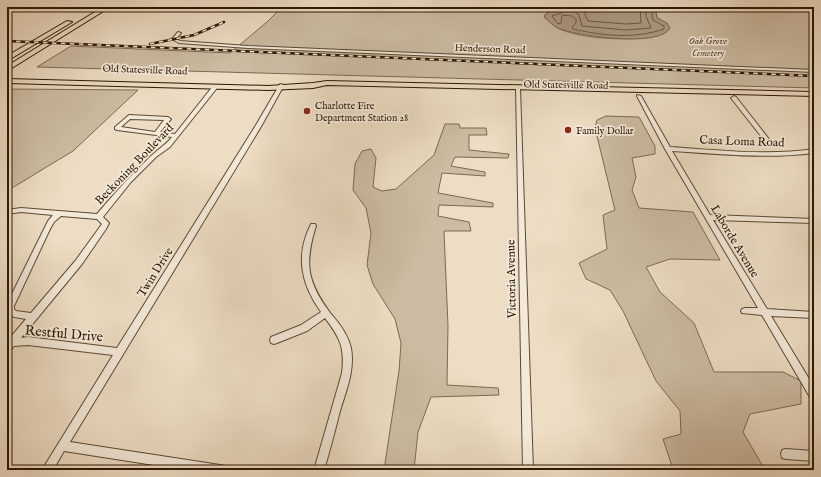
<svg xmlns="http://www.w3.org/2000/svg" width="821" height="477" viewBox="0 0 821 477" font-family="'IM FELL English',serif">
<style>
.green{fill:#ccbca3;stroke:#7b6a52}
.water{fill:#ab9a82;stroke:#77664f}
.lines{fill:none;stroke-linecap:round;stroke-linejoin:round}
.shore{stroke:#6a5942;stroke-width:1}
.street-casing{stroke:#5b4932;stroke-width:2}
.primary-casing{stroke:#2a1802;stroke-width:2}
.street{fill:#f3e9d9;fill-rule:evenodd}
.primary{fill:#edddc4;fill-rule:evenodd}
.rail-casing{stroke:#2a1802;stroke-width:2.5}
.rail{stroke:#f3e9d9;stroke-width:1.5;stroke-dasharray:4.5;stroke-linecap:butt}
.poi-dot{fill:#8f2418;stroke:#f3e9d9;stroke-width:1.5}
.labels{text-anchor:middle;stroke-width:3.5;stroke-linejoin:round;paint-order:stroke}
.far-park-label{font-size:10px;font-style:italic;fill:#5b4932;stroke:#f3e9d9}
.far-street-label{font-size:10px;fill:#2a1802;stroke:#f3e9d9}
.far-poi-label{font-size:10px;fill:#2a1802;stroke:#f3e9d9;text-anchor:start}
.street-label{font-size:12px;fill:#2a1802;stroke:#f3e9d9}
.near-street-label{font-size:14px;fill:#2a1802;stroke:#f3e9d9}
</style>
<rect width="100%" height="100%" fill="#edddc4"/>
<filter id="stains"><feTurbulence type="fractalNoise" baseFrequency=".005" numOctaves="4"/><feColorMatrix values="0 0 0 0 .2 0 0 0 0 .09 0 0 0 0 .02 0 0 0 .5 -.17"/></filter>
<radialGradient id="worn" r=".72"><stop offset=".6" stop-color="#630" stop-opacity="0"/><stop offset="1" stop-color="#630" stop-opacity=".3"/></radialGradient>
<path class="green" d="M282,7H565L547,13L544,16C548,20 552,24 556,27C576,39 629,41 652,37L663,21L657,18L655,7H814V88L37,67L71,46L230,53L267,22Z
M7,89L138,90L73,151L7,191Z
M606,116L639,117L655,146V154L632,158L636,177L632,190L639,208L693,212L720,260L670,259L646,267L660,292L694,323L714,372H783L801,381V404L750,414L743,432L765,470H675L673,469L663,439L681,434L680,411L656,381L623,311L610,290L586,279L579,263L607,249L603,215L615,210L595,128L597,120Z
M445,124H459L460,128H486L487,135H469V150L509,154L508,158L455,157L451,166L485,172V176L442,173L438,193L493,203V207L439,205L438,216L469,222L471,231H444L448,326L447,385L498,388L499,395L431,397L418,432L414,470H384L399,371L401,343L395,319L373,284L367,265L371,233L366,208L353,190L355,164L362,151L371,149L376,158L373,187L382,191L396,189L434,155Z"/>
<path class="water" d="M565,7H655L657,18L667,23L670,28C660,48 576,36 558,28C553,26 548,20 544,17L547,13Z"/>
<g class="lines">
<path class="shore" d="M563,7L561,13L552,16L558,24L561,23L562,15L572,16L576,19V23L572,27L573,29C604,36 634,39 664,29V26L653,20L651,7
M568,7L579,15L582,26L626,30L651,28L646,16V7
M579,7L584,12L588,21L626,24L641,23L640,7"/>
<defs>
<path id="street" d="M178,32L181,33L176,39L180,41L248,46L814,70V72L248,48L179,43L172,39Z
M280,84L284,85L262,125L70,442L220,465L224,466L225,470H186L64,451L53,470H42L113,355L28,345L14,346L10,351L7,352V340L9,339L26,319L14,317L7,313V304L48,221L53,215L21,212L7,214V210L21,208L97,214C113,195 129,177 147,160C155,151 165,146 172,137L117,130L115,129V127L129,115L168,117L171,119L160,132L175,134L213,86H217V88L170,147L156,157L131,182L103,217L109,223L106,229L82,264L21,338L28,337L117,348L256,125ZM130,119L164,120L155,132L121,127ZM61,216L97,219L102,224L76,260L31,313L16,311L14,309V306L50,229L54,222Z
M516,87L520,88L533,470H523Z
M637,95L641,96L670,147C718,150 767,156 814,149V153C767,159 719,154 672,151L710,215L814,219V223L713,220L767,309L814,312V318L771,316L814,387V401L811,399L762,315L742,313L741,311L742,309L745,308H758L665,149L637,96Z
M734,96L736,97L772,143V145H768L731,98Z
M311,224H315L316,226C304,264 307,282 331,314C340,324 348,335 351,348C355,370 346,391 340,411C335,431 330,450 324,470H314L342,373C345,347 340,338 325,318L307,331L277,343L274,344L271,343L270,340L271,337L301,325L321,312C301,284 295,256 311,224Z
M786,449L814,451V461L786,459L782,458L781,454L782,450Z"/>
<path id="primary" d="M103,7H110L7,71V66Z
M67,21L72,22L7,61V56Z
M7,79L268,86L313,83L327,81L814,92V96L327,85L313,88L268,90L7,83Z"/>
</defs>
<use href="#street" class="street-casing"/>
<use href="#primary" class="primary-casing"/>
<use href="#street" class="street"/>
<use href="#primary" class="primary"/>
<defs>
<path id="rail" d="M7,41L814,76
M150,44L194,35L224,22"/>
</defs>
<use href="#rail" class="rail-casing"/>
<use href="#rail" class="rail"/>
</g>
<g class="poi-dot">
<circle cx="307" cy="111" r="4"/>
<circle cx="568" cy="130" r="4"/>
</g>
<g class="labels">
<g class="far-park-label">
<text x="708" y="44">Oak Grove<tspan x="708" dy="12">Cemetery</tspan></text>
</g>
<g class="far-street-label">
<text transform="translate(490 48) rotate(2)" y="4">Henderson Road</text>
<text transform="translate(145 69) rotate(2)" y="4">Old Statesville Road</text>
<text transform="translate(566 84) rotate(1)" y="4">Old Statesville Road</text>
</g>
<g class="far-poi-label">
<text x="315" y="109">Charlotte Fire<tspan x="315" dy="12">Department Station 28</tspan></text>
<text x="576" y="134">Family Dollar</text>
</g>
<g class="street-label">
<text transform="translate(742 141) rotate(2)" y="4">Casa Loma Road</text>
<text transform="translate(134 164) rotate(-46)" y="4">Beckoning Boulevard</text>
<text transform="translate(735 241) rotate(59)" y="4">Laborde Avenue</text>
<text transform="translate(155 272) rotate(-58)" y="4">Twin Drive</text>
<text transform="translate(511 279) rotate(-91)" y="4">Victoria Avenue</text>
</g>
<g class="near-street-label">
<text transform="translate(64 333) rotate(5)" y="5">Restful Drive</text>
</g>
</g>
<rect width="821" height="477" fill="none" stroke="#edddc4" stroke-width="24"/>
<rect x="8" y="8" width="805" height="461" fill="none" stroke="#2a1802" stroke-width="2"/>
<rect x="12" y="12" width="797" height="453" fill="none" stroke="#2a1802"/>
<rect width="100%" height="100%" filter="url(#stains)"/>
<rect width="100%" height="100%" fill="url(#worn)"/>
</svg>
